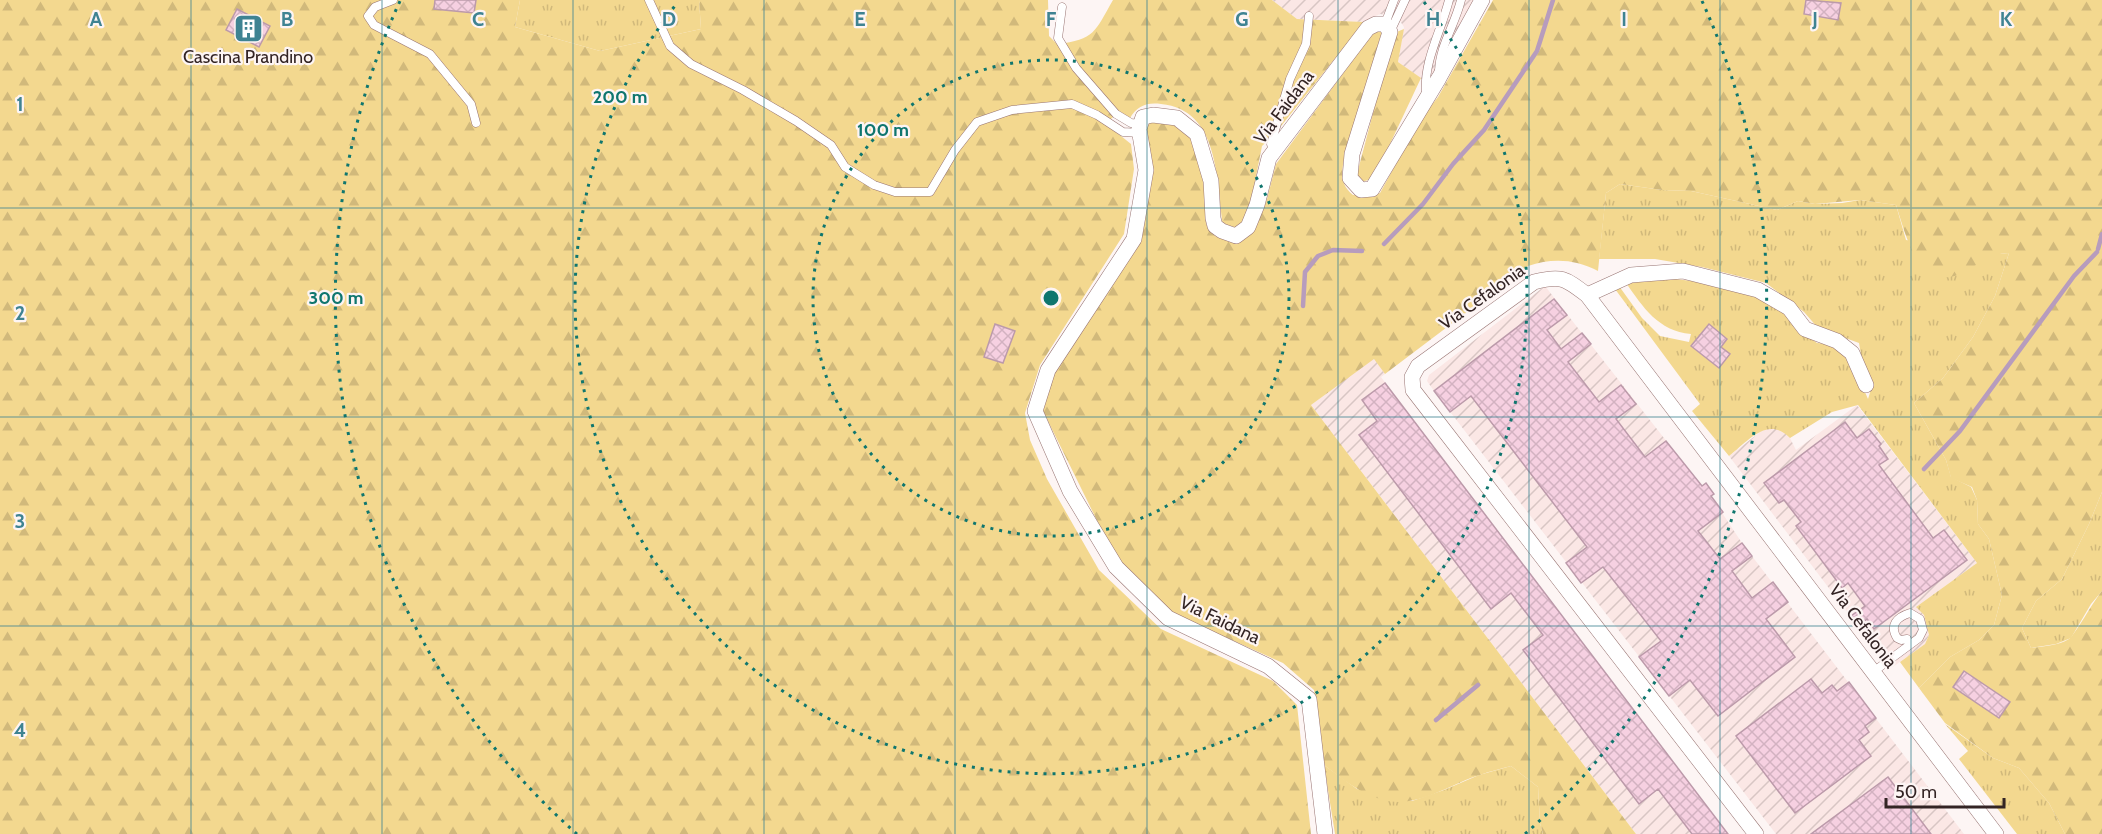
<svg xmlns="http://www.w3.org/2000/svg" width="2102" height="834" viewBox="0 0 2102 834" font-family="Cabin,sans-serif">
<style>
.industrial{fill:url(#industrial-furrows)}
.grass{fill:url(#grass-tufts)}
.forest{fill:url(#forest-firs)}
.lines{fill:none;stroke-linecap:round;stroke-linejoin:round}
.stream{stroke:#b79cbd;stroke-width:4.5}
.building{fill:url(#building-cross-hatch);stroke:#bc9aaa;stroke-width:1.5}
.service-casing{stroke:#987472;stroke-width:9}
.minor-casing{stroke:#987472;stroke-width:16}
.service{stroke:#fff;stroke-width:8}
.minor{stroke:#fff;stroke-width:15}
.grid{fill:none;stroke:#3f8392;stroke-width:1.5;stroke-opacity:0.55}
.ring{fill:none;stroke:#0f766e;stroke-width:3;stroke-dasharray:3 6}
.labels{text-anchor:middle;stroke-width:4.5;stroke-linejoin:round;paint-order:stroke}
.poi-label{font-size:18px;fill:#332424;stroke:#fdf5f4}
.street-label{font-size:18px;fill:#332424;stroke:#fdf5f4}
.grid-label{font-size:20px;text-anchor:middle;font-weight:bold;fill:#3f8392;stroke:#fdf5f4;stroke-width:4.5;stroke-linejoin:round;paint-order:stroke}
.centre{fill:#0f766e;stroke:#fdf5f4;stroke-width:3}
.ring-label{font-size:18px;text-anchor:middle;font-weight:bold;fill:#0f766e;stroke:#fdf5f4;stroke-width:4.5;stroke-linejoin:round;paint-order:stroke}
</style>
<defs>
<pattern id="industrial-furrows" width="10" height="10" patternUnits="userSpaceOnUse" patternTransform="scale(1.5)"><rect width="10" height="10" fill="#fbe7e5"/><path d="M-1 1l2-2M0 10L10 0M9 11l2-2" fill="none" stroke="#d8c6c4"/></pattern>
<pattern id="grass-tufts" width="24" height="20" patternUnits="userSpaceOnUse" patternTransform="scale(1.5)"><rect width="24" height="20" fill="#f3d88f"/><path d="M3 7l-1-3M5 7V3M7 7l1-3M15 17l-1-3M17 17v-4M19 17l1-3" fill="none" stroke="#d1b97b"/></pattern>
<pattern id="forest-firs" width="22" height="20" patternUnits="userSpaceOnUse" patternTransform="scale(1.5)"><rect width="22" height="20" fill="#f3d88f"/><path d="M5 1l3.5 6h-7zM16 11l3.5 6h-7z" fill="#d1b97b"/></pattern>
<pattern id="building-cross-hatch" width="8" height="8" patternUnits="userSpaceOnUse" patternTransform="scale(1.5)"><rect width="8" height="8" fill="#f6d0e1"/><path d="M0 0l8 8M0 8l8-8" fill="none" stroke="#d3b2c1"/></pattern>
</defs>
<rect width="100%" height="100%" fill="#fdf5f4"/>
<path class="industrial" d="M1272,0H1475L1427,83L1398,62L1404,27L1398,18L1380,14L1364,22L1297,19Z
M1545,286L1689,470L1696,490L1706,483L1714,494L1711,496L1742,543L1964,834H1776L1434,391L1427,381L1429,375Z
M1374,358L1385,374L1381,377L1728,834H1636L1311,405Z
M1857,405L1977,563L1916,607L1924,615L1929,635L1925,644L1890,669L1729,456L1764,429L1774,428L1783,431L1790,438L1796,450Z"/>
<path class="grass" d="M520,0H699L701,29L600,51L515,27Z
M1620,184L1662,190L1691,191L1777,210L1798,201L1815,204L1842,203L1860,200L1896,205L1906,240L1996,254L2009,253L1995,296L1973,337L1943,378L1914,403L1946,460L1951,477L1971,487L1977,500L1978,524L1989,539L2002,595L1994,625L1979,640L1950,657L1919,688L1900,662L1925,644L1929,635L1924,615L1916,607L1977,563L1858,405L1832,412L1790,438C1768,415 1748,441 1729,456L1692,411L1700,404L1615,289L1619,286L1642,318L1660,336L1689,342L1691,334C1658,331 1643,307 1626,283L1675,279L1700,282L1750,292L1792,317L1799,329L1817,343L1837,345L1855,369L1868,399L1873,383L1863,366L1859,343L1818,328L1804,312L1766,283L1702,267L1655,259H1599L1606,193Z
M2102,492V591L2091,604L2071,638L2056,644L2031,648L2022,628L2036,601L2062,579L2089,524Z
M1945,724L1993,758L2019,768L2049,803L2065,834H2017L1959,759L1968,751Z
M1324,765L1357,789L1412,801L1444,790L1479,775L1511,766L1538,787L1540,823L1543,834H1335Z"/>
<path class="forest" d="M0,0H520L515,27L600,51L701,29L699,0H1048L1049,36L1057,44C1095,40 1095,31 1113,0H1272L1297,19L1364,22L1274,135L1262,146L1250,207L1240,228L1223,225C1216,181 1220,110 1161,104C1147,102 1137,106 1130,118L1119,111L1106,124L1131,144L1134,169L1124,234L1040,365L1025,413L1030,440L1047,479L1099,570L1161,629L1273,681L1297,705L1311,834H0Z
M1493,0H2102V492L2089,524L2062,579L2036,601L2022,628L2031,648C2043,646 2058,646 2069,639C2075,635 2094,600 2102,591V834H2065L2049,803L2019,768L1993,758L1945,723L1919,688L1950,657L1979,640L1994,625L2002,595L1989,539L1978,524L1977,500L1972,487L1951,478L1946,460L1914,403L1943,378L1973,337L1995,296L2009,253C1993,253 1980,263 1966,271C1919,297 1907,238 1896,205L1860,200L1815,204L1798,201L1777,210L1691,191L1662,190L1620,184L1606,193L1598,271C1575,259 1552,258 1528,266L1385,374L1374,359L1311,405L1636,834H1543L1540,823L1538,787L1511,766C1501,769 1490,771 1480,775C1449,784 1418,809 1383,800C1361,794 1342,779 1324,765L1314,690L1283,663L1176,615L1118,563L1043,411L1052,373L1140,240L1145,127L1151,121L1176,123L1192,137L1205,181L1206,224L1215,236L1230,241L1253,231L1267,199L1276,164L1373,33L1378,30L1382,32L1345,154C1342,170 1338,183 1353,195L1370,196L1380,193L1420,120L1438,97Z
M1404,29L1398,62L1421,78L1374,178L1362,182L1357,174L1394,33Z"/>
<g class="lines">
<path class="stream" d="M1384,244L1423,204L1453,164L1484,130L1537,51L1553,0
M2098,249L2102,234
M1303,306L1305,272L1318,256L1333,250L1362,251
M1924,469L1960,431L2074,276L2097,252
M1436,720L1478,685"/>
</g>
<path class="building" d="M435,0H476L474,13L434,9Z
M1806,0L1841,3L1838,20L1804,14Z
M237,9L270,26L259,47L226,30Z
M1554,299L1567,315L1547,330L1561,349L1582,333L1591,344L1568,362L1599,402L1621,385L1636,404L1616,419L1645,457L1666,441L1702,486L1706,483L1714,494L1711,496L1723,512L1698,531L1720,559L1742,543L1752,556L1732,571L1752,598L1773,582L1788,602L1766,619L1795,657L1718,716L1690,680L1669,696L1639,657L1661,641L1603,567L1581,583L1566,563L1587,547L1471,396L1450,412L1434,391Z
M995,324L1015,331L1003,363L984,357Z
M1709,324L1727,339L1721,347L1730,354L1719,368L1691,346Z
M1385,383L1728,834H1692L1658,789L1639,804L1523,650L1543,635L1511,593L1491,609L1359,435L1377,421L1362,400Z
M1845,422L1857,438L1869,429L1881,444L1879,446L1888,459L1879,465L1933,538L1944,530L1967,560L1874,629L1867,619L1858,626L1851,616L1865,606L1848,583L1842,588L1796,526L1801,522L1784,500L1779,503L1764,483Z
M1964,671L2010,702L1999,718L1953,687Z
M1811,679L1822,693L1832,685L1837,691L1849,682L1876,718L1865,726L1869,732L1859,740L1871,756L1795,813L1736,736Z
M1888,777L1931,834H1811Z"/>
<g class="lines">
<defs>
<path id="service" d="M393,0L375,7L368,16L374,25L430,54L471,104L476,123
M649,0L670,46L691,64L743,90L796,121L831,145L845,167L874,185L895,192H930L955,150L977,122L1012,110L1072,104L1097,115L1123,132L1140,133
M1062,7L1058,38L1076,68L1116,114L1131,123L1140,124
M1385,24L1394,0
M1390,32L1405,0
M1439,71C1440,45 1455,25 1461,0
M1426,95C1423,61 1441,32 1449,0
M1273,151L1271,144L1290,79L1306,44L1309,16
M1873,672L1919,638L1923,630L1920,619L1910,613C1897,617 1889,625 1897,638L1901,640L1907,639"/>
<path id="minor" d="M1587,295L1631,275L1683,271L1758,290L1789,308L1805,329L1837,341L1852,353L1866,385
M1325,834L1309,699L1268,666L1168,618L1116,567L1070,491L1035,411L1048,370L1134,239L1146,170L1139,129L1143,117L1153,115L1177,118L1197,134L1211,181L1213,218L1215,226L1222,231L1236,236L1248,227L1257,205L1269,158L1368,28L1376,24H1385L1390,32L1352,154L1350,178L1361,190L1372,189L1439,78L1482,0
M1756,834L1413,390L1412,377L1418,366L1534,282C1561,275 1565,278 1587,295L1996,834"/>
</defs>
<use href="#service" class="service-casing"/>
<use href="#minor" class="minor-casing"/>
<use href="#service" class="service"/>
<use href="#minor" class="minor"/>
</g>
<path class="grid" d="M191,0V834M382,0V834M573,0V834M764,0V834M955,0V834M1147,0V834M1338,0V834M1529,0V834M1720,0V834M1911,0V834M0,208H2102M0,417H2102M0,626H2102"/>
<g class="ring">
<circle cx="1051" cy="298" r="238"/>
<path d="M1424 2A476 476 0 1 1 678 2"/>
<path d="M577 834A715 715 0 0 1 400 1M1702 1A715 715 0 0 1 1525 834"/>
</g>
<defs>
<symbol id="building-square" viewBox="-11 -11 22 22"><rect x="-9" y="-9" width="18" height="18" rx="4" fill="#3f8392" stroke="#fdf5f4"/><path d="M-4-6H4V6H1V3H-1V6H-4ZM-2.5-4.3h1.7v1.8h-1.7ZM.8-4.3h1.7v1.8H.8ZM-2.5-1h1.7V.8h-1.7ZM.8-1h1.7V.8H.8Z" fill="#fff"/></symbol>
</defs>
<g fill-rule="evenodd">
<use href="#building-square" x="232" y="12" width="33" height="33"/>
</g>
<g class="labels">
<g class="poi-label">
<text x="248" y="63">Cascina Prandino</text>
</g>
<g class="street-label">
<text transform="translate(1284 107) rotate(-53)" y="6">Via Faidana</text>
<text transform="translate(1482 297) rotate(-35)" y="6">Via Cefalonia</text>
<text transform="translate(1220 620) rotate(26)" y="6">Via Faidana</text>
<text transform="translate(1863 626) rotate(53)" y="6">Via Cefalonia</text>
</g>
</g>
<g class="grid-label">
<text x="96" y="26">A</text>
<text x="287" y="26">B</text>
<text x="478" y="26">C</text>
<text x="669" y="26">D</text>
<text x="860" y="26">E</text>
<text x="1051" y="26">F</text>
<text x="1242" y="26">G</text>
<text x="1433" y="26">H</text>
<text x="1624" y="26">I</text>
<text x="1815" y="26">J</text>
<text x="2006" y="26">K</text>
<text x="20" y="111">1</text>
<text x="20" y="320">2</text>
<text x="20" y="528">3</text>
<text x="20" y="737">4</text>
</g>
<circle cx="1051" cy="298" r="9" class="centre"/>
<g class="ring-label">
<text x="620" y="103">200 m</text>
<text x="883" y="136">100 m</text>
<text x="336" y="304">300 m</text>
</g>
<path d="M1886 798v9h118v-9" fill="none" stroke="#332424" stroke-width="3"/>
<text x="1895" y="798" font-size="18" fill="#332424" stroke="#fdf5f4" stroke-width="4.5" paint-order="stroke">50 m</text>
</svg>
